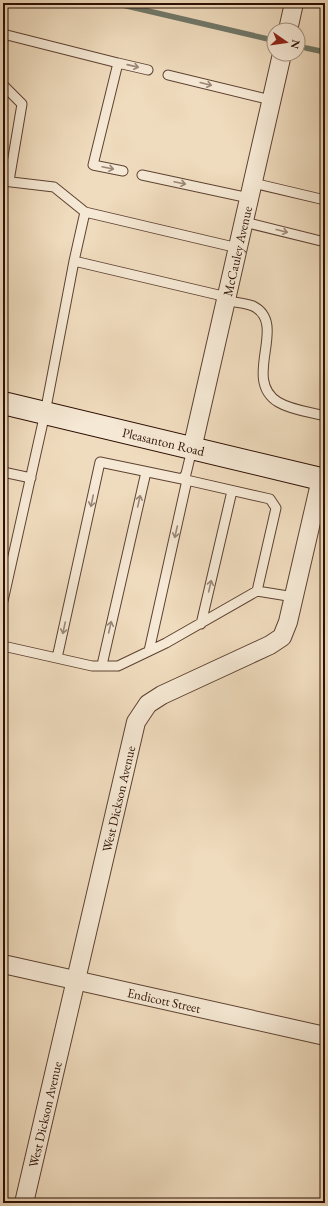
<svg xmlns="http://www.w3.org/2000/svg" width="328" height="1206" viewBox="0 0 328 1206" font-family="'EB Garamond',serif">
<style>
.lines{fill:none;stroke-linecap:round;stroke-linejoin:round}
.stream{stroke:#6f7768;stroke-width:5.5}
.service-casing{stroke:#5e4232;stroke-width:11}
.minor-casing{stroke:#5e4232;stroke-width:20}
.secondary-casing{stroke:#2d0f03;stroke-width:24}
.service{stroke:#f5e8d4;stroke-width:9}
.minor{stroke:#f5e8d4;stroke-width:18}
.secondary{stroke:#f5e8d4;stroke-width:22}
.oneway{stroke:#9b8676}
.labels{text-anchor:middle;stroke-width:3.5;stroke-linejoin:round;paint-order:stroke}
.street-label{font-size:13px;fill:#2d0f03;stroke:#f5e8d4}
</style>
<rect width="100%" height="100%" fill="#efdbbd"/>
<filter id="stains"><feTurbulence type="fractalNoise" baseFrequency=".005" numOctaves="4"/><feColorMatrix values="0 0 0 0 .2 0 0 0 0 .09 0 0 0 0 .02 0 0 0 .5 -.17"/></filter>
<radialGradient id="worn" r=".72"><stop offset=".6" stop-color="#630" stop-opacity="0"/><stop offset="1" stop-color="#630" stop-opacity=".3"/></radialGradient>
<g class="lines">
<path class="stream" d="M114,3L268,39
M306,48L325,52"/>
<defs>
<path id="service" d="M3,34L118,63L93,165L123,171
M118,63L148,70
M168,75L271,100
M3,85L22,104L9,181
M142,175L249,198
M3,181L54,187L85,212
M253,183L325,200
M244,222L325,242
M74,261L85,212L238,248
M226,301C234,302 245,303 253,306C289,324 241,379 278,402C291,410 310,412 325,416
M3,472L31,478
M182,479L270,499L276,508L257,591
M3,601L45,413L74,261L227,297
M201,624L232,491
M3,646L92,666H118L166,643L257,591L294,597
M149,651L187,480
M57,658L100,462L182,479L186,474L192,449
M102,665L146,472"/>
<g id="minor">
<path d="M288,30L294,3"/>
<path id="s1" d="M192,449L282,54"/>
<path id="s2" d="M3,964L325,1036"/>
<path id="s3" d="M24,1203L136,722L148,704L162,695L270,645L282,637L288,622L321,479"/>
</g>
<g id="secondary">
<path id="s4" d="M3,403L325,480"/>
</g>
</defs>
<use href="#service" class="service-casing"/>
<use href="#minor" class="minor-casing"/>
<use href="#secondary" class="secondary-casing"/>
<use href="#service" class="service"/>
<use href="#minor" class="minor"/>
<use href="#secondary" class="secondary"/>
</g>
<defs><path id="oneway-shaft" d="M-6 0H5M1.5-3L5.5 0L1.5 3" fill="none" stroke-width="1.6" stroke-linecap="round" stroke-linejoin="round"/></defs>
<g class="oneway">
<use href="#oneway-shaft" transform="translate(133 66) rotate(13)"/>
<use href="#oneway-shaft" transform="translate(206 84) rotate(14)"/>
<use href="#oneway-shaft" transform="translate(108 168) rotate(12)"/>
<use href="#oneway-shaft" transform="translate(180 183) rotate(12)"/>
<use href="#oneway-shaft" transform="translate(282 231) rotate(14)"/>
<use href="#oneway-shaft" transform="translate(92 501) rotate(102)"/>
<use href="#oneway-shaft" transform="translate(139 501) rotate(-77)"/>
<use href="#oneway-shaft" transform="translate(176 532) rotate(103)"/>
<use href="#oneway-shaft" transform="translate(210 586) rotate(-77)"/>
<use href="#oneway-shaft" transform="translate(110 627) rotate(-77)"/>
<use href="#oneway-shaft" transform="translate(64 628) rotate(102)"/>
</g>
<g class="labels">
<g class="street-label">
<text dy="5" stroke="none"><textPath href="#s1" startOffset="203">McCauley Avenue</textPath></text>
<text dy="5" stroke="none"><textPath href="#s4" startOffset="165">Pleasanton Road</textPath></text>
<text dy="5" stroke="none"><textPath href="#s3" startOffset="415">West Dickson Avenue</textPath></text>
<text dy="5" stroke="none"><textPath href="#s2" startOffset="165">Endicott Street</textPath></text>
<text dy="5" stroke="none"><textPath href="#s3" startOffset="91">West Dickson Avenue</textPath></text>
</g>
</g>
<rect width="328" height="1206" fill="none" stroke="#efdbbd" stroke-width="16"/>
<rect x="4" y="4" width="320" height="1198" fill="none" stroke="#2d0f03" stroke-width="2"/>
<rect x="8" y="8" width="312" height="1190" fill="none" stroke="#2d0f03"/>
<g transform="translate(286 42) rotate(103)"><circle r="19" fill="#f5e8d4" stroke="#a59180"/>
<path d="M0-3L7 15L0 10L-7 15Z" fill="#8f2418"/>
<text y="-6" font-size="11" font-weight="bold" text-anchor="middle" fill="#2d0f03">N</text>
</g>
<rect width="100%" height="100%" filter="url(#stains)"/>
<rect width="100%" height="100%" fill="url(#worn)"/>
</svg>
